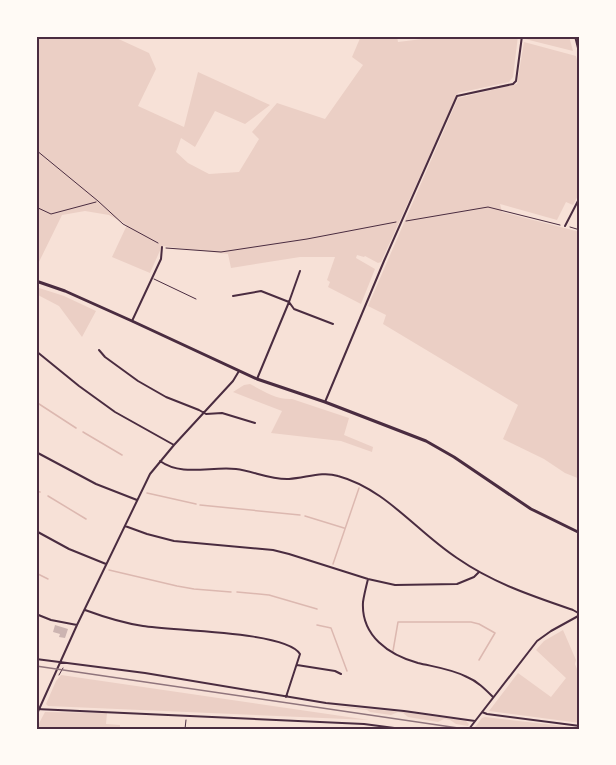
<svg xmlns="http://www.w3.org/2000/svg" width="616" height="765" viewBox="0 0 616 765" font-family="Ubuntu,sans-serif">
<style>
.green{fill:#ebcfc5}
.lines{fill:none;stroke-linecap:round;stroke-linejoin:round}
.stream{stroke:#dcb8b0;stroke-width:1.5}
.building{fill:#ccb4b1}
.path{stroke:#4a2c40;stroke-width:1}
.service{stroke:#4a2c40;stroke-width:1}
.minor{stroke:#4a2c40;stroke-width:2}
.secondary{stroke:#4a2c40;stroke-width:3}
.rail{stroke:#8f747c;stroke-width:1.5}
.neatline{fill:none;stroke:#4a2c40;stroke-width:2}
</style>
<rect width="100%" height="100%" fill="#f7e1d7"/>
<path class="green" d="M36,36H112L149,53L156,69L138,106L184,127L198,72L270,105L245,124L215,111L195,147L181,138L176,152L188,163L209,174L239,172L259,139L252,132L277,103L325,119L363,65L352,57L361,36H397L398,42L447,36H518L513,77L509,82L458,93L381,262L378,263L365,256L364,257L357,255L356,258L375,269L361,304L328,287L330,282L327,280L335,257H300L231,268L228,254L162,246L150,273L112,257L127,225L109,215L85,211L62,215L36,268Z
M525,36H569L573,51L525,39Z
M524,42L576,56L580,71V192L573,205L566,202L557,220L500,204L502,212L580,232V479L565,473L544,459L503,439L518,405L383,324L386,315L368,306L458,98L517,84Z
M36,287L64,296L96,311L82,337L59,306L36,294Z
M250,384C263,391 277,400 292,399L349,418L344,435L373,447L372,452L341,441L271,433L282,411L233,392L244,385Z
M563,630L576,660L575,664L577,669L580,668V723L489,711L518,673L551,697L566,678L536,650L544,641Z
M61,675L369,720L48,706L46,704L56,681Z
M321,705L404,712L466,721L469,724L468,726L456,724L450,720L444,719L438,722L408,717L403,713L398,712L391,715L370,712L367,710Z
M45,712L107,713L106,724L120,725V729H36Z
M485,717L580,728V729H501L475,727L482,718Z"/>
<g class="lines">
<path class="stream" d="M36,402L76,428
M83,432L122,455
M36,491L40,492
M147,493L196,504
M48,496L86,519
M200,505L300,515
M305,516L344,528
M333,564L359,488
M109,570L177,586L194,589L231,592
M36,573L48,579
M237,592L269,595L317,609
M317,625L331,628L347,671
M393,651L398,622H471L479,624L495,633L479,660"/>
</g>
<path class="building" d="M55,625L68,629L65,638L59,637L60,634L53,632Z"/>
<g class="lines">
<path class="path" d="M36,150L98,201L123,224L158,243
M36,207L51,214L96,202
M406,221L488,207L560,225
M570,227L580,230
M166,248L221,252L307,239L396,222
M59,675L63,668
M185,729L186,720"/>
<path class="service" d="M154,279L196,299"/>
<path class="minor" d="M575,36L580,56
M565,226L580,197
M233,296L261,291L289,302L294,309L333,324
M132,321L161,259L162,247
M99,350L105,357L138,381L166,397L199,410L206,414L222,413L255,423
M36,351L79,386L115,412L174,445
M257,379L289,302L300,271
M325,402L384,261L457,96L513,84L516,81L522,36
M36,452L96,484L137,500
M160,461C182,477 211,466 236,469C253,471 271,480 289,479C306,478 322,471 338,476C386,489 417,532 457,558C493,583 532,596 573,610L580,614
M125,526L147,534L174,541L273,550L289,554L368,579L395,585L457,584L474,577L479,572
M36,531L69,549L106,564
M368,579C366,587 364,595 363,602C361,636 389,655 418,663C435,667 452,669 467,677C477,681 485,689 493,697
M85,610C104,617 123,623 143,626C172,631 286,631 300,654L286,697
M36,614L51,620L77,625
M36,659L145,673L326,703L404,711L475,721
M297,665L335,671L341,674
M36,709L364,724L402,729
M482,712L487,714L580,726
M36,716L77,625L150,474L174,445L233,381L239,371
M469,729L537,641L551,631L580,615"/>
<path class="secondary" d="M36,281L65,291L132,321L257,379L325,402L426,441L454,457L531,509L580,533"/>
<path class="rail" d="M36,666L465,729"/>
</g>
<rect width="616" height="765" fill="none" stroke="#fffaf5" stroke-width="75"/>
<rect x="38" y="38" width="540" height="690" class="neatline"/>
</svg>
